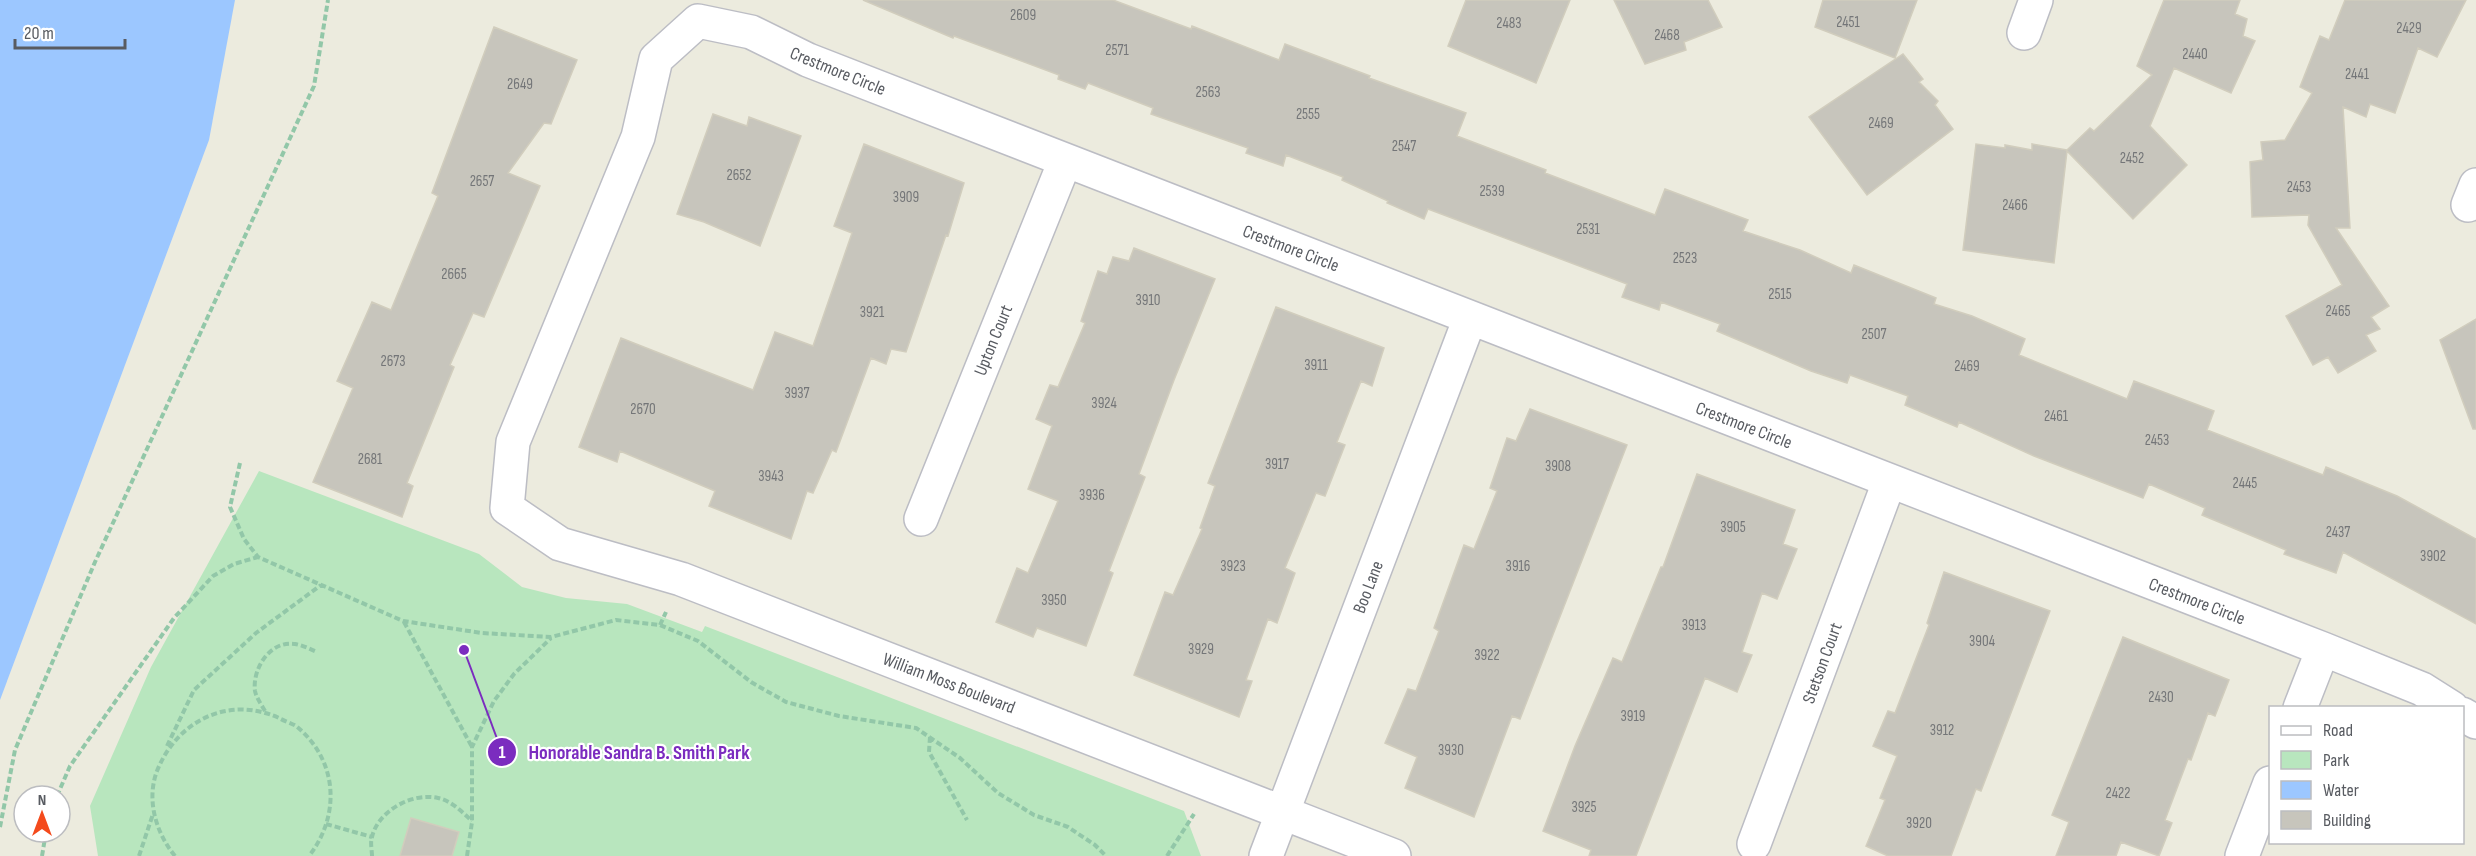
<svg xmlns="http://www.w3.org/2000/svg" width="2476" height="856" viewBox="0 0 2476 856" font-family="'Sofia Sans Condensed',sans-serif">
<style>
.green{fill:#b8e6be}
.water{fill:#9cc7ff}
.building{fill:#c7c5bc;stroke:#d1cdbd;stroke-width:1.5}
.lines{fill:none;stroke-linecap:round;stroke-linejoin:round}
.minor-casing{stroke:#bcbdc4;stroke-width:36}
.path{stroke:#92c7a8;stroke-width:4;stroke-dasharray:6 3;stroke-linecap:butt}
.minor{stroke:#fff;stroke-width:33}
.labels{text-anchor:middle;stroke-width:4.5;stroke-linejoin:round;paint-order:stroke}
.number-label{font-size:15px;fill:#747678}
.street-label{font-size:18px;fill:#585b61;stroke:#fff}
.leader{fill:none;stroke:#7b2cbf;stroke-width:2}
.callout-dot{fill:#7b2cbf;stroke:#fff;stroke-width:2}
.mark-label{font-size:18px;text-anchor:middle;font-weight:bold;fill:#fff}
.callout-label{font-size:20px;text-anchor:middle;font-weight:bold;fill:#7b2cbf;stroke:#fff;stroke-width:4.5;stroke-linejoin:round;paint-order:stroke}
</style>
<rect width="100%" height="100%" fill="#ecebde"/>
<path class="green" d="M259,471L479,554L522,587L566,598L627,604L702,632L705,626L1184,811L1201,856H98L90,806L151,667Z"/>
<path class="water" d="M0,0H235L209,140L0,700Z"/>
<path class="building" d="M863,0H1113L1191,29L1192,26L1279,60L1285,44L1370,76L1369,78L1466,113L1457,136L1546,170L1545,173L1655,215L1665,189L1748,220L1743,231L1800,250L1851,273L1854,265L1936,298L1934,304L1972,316L2025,339L2019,355L2127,399L2134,381L2214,411L2207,430L2323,475L2326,467L2397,496L2476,539V624L2343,552L2336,573L2284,554L2286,550L2202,515L2205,508L2149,484L2143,498L2034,456L1959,422L1957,427L1905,405L1908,396L1850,375L1847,383L1811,371L1717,331L1720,324L1661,302L1659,310L1622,297L1627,284L1428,209L1424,219L1387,203L1388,201L1342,180L1343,177L1286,155L1283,166L1246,153L1248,148L1151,114L1153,108L1088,83L1085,89L1058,79L1059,75L954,36L953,38Z
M1466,0H1570L1536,83L1448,46Z
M1614,0H1708L1722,27L1684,42L1686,50L1645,64Z
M1823,0H1917L1895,58L1815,27Z
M2164,0H2240L2235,14L2247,19L2243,36L2255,41L2231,93L2174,68L2150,126L2187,165L2133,219L2067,151L2054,263L1963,250L1976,144L2005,148V145L2032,150V144L2067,150L2090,128L2094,131L2152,75L2137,66Z
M2345,0H2466L2437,57L2418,48L2395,113L2370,104L2366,117L2343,107L2350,228H2336L2389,306L2371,317L2380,329L2366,335L2376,351L2338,373L2328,357L2313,365L2286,316L2342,285L2308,225L2309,215L2252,217L2250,162L2263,160L2261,142L2285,140L2312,93L2300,87L2320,36L2329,40Z
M494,27L577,60L551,124L544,123L508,173L540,186L484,317L473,313L450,365L454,367L407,483L413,486L402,517L313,482L353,388L337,381L372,302L391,310L438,196L432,193Z
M1903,54L1923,79L1919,82L1938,101L1935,105L1953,129L1867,195L1809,117Z
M713,114L747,126L749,117L801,136L760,246L704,222L677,214Z
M864,144L964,183L948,236L946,235L906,352L891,349L886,364L871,358L836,452L832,450L813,493L807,491L791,539L709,506L715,491L620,451L617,462L579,447L621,338L753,390L775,332L813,346L852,233L834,226Z
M1134,248L1215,279L1174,380L1139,474L1145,477L1109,571L1113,573L1086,646L1037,628L1033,637L996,622L1017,568L1028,573L1058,501L1028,489L1052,426L1036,419L1050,385L1058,387L1085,323L1081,321L1098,271L1107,274L1113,257L1129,261Z
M1276,307L1384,348L1372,386L1361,381L1337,442L1345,445L1325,496L1316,493L1285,568L1295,573L1277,623L1268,619L1246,680L1252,681L1239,717L1134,675L1165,592L1173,595L1202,529L1200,528L1215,486L1208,483Z
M2476,319V429H2473L2440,340Z
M1530,409L1627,445L1520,719L1512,716L1474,817L1405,788L1417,757L1385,743L1408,689L1416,691L1439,631L1434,628L1464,545L1474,549L1497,491L1490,488L1507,438L1516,441Z
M1697,474L1795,510L1783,544L1797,549L1777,599L1762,593L1742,652L1752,655L1737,692L1705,678L1636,856H1589L1591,850L1543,831L1575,746L1613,658L1622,662L1661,567H1663Z
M1944,572L2050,611L1981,791L1976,789L1951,856H1888L1866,846L1885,800L1880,798L1897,756L1873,746L1888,711L1895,713L1929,625L1927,623Z
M2123,637L2229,680L2215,716L2208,713L2191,760L2188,759L2165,820L2172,823L2159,856L2121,842L2116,856H2056L2069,822L2052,815Z
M411,818L459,832L452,856H400Z"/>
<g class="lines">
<defs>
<path id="minor" d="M2024,33L2036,0
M2468,205L2476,185
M921,519L1065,161
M2300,708L2323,649
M2462,714L2476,722
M1754,844L1889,482
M1266,856L1470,318
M1394,856L681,579L560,544L507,508L513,442L638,137L656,59L698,21L751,32L808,60L2323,649L2422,689L2452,708
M2242,856L2270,783"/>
</defs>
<use href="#minor" class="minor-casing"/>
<path class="path" d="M240,463L230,507L244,539L258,557L403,621L482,633L551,637L616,620L660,625L698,641L751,682L786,702L839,716L916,728L960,758L998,793L1034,815L1068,827L1095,845L1106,856
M404,622L472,747
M660,625L666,612
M265,711C262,706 256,697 255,691C252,669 270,640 295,644C302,645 310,649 317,652
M930,737L929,752L967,820
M167,746L194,690L256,633L321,585
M57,796L70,766L174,618L213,576L234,564L258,557
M326,824L372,837
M0,827L15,750L95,562L314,86L328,0
M42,856L46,832
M139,856L153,814
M175,856C156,833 146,800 157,771C177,721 228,695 279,718C284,721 291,723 296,726C338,760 341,815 309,856
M372,856C372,850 370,843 372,837C378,811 412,792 438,798C452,801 462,812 472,821
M467,856L472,822V747L494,701L514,674L551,638
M1167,856L1194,814"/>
<use href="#minor" class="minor"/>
</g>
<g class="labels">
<g class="number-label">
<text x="1023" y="20">2609</text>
<text x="1848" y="27">2451</text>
<text x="1509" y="28">2483</text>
<text x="2409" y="33">2429</text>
<text x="1667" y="40">2468</text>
<text x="1117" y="55">2571</text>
<text x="2195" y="59">2440</text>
<text x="2357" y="79">2441</text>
<text x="520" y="89">2649</text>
<text x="1208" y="97">2563</text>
<text x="1308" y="119">2555</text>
<text x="1881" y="128">2469</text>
<text x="1404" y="151">2547</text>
<text x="2132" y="163">2452</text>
<text x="739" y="180">2652</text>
<text x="482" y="186">2657</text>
<text x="2299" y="192">2453</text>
<text x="1492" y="196">2539</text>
<text x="906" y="202">3909</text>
<text x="2015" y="210">2466</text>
<text x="1588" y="234">2531</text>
<text x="1685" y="263">2523</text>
<text x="454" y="279">2665</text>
<text x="1780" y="299">2515</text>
<text x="1148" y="305">3910</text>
<text x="2338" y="316">2465</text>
<text x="872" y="317">3921</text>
<text x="1874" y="339">2507</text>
<text x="393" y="366">2673</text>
<text x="1316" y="370">3911</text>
<text x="1967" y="371">2469</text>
<text x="797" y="398">3937</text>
<text x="1104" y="408">3924</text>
<text x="643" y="414">2670</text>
<text x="2056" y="421">2461</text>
<text x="2157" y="445">2453</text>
<text x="370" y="464">2681</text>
<text x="1277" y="469">3917</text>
<text x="1558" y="471">3908</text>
<text x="771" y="481">3943</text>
<text x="2245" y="488">2445</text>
<text x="1092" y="500">3936</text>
<text x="1733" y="532">3905</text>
<text x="2338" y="537">2437</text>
<text x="2433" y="561">3902</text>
<text x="1233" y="571">3923</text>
<text x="1518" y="571">3916</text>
<text x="1054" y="605">3950</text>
<text x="1694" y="630">3913</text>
<text x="1982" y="646">3904</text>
<text x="1201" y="654">3929</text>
<text x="1487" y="660">3922</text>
<text x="2161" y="702">2430</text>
<text x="1633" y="721">3919</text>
<text x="1942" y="735">3912</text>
<text x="1451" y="755">3930</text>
<text x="2118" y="798">2422</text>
<text x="1584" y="812">3925</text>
<text x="1919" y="828">3920</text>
</g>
<g class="street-label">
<text transform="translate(838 71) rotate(22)" y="6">Crestmore Circle</text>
<text transform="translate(1291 248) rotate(21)" y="6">Crestmore Circle</text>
<text transform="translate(993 340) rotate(-68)" y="6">Upton Court</text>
<text transform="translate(1744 425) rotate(21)" y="6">Crestmore Circle</text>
<text transform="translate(1368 587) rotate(-69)" y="6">Boo Lane</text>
<text transform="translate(2197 601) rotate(21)" y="6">Crestmore Circle</text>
<text transform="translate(1822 663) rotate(-70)" y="6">Stetson Court</text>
<text transform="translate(949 683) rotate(21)" y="6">William Moss Boulevard</text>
</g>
</g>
<path class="leader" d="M464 650L502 752"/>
<g class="callout-dot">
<circle cx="464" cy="650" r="6"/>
<circle cx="502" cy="752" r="15"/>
</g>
<g class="mark-label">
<text x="502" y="758">1</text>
</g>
<g class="callout-label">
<text x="639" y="759">Honorable Sandra B. Smith Park</text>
</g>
<rect x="2269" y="706" width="195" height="138" fill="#ffffff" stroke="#bcbdc0" stroke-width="1.5"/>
<rect x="2281" y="726" width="30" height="9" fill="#ffffff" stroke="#bcbdc0" stroke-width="1.5"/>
<text x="2323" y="736" font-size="18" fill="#585b61">Road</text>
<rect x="2281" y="751" width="30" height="18" fill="#b8e6be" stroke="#bcbdc0" stroke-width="1.5"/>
<text x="2323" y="766" font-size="18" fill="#585b61">Park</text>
<rect x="2281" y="781" width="30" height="18" fill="#9cc7ff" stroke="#bcbdc0" stroke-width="1.5"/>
<text x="2323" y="796" font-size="18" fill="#585b61">Water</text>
<rect x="2281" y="811" width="30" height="18" fill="#c7c5bc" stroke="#bcbdc0" stroke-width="1.5"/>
<text x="2323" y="826" font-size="18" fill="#585b61">Building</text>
<g transform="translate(42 814)"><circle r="28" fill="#ffffff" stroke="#bcbdc0" stroke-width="1.5"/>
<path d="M0-4.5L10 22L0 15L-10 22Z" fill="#f44a1c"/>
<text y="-9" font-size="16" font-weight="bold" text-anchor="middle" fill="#585b61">N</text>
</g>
<path d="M15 39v9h110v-9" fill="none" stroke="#585b61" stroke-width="3"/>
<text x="24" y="39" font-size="18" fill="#585b61" stroke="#ffffff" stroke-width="4.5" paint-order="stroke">20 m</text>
</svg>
